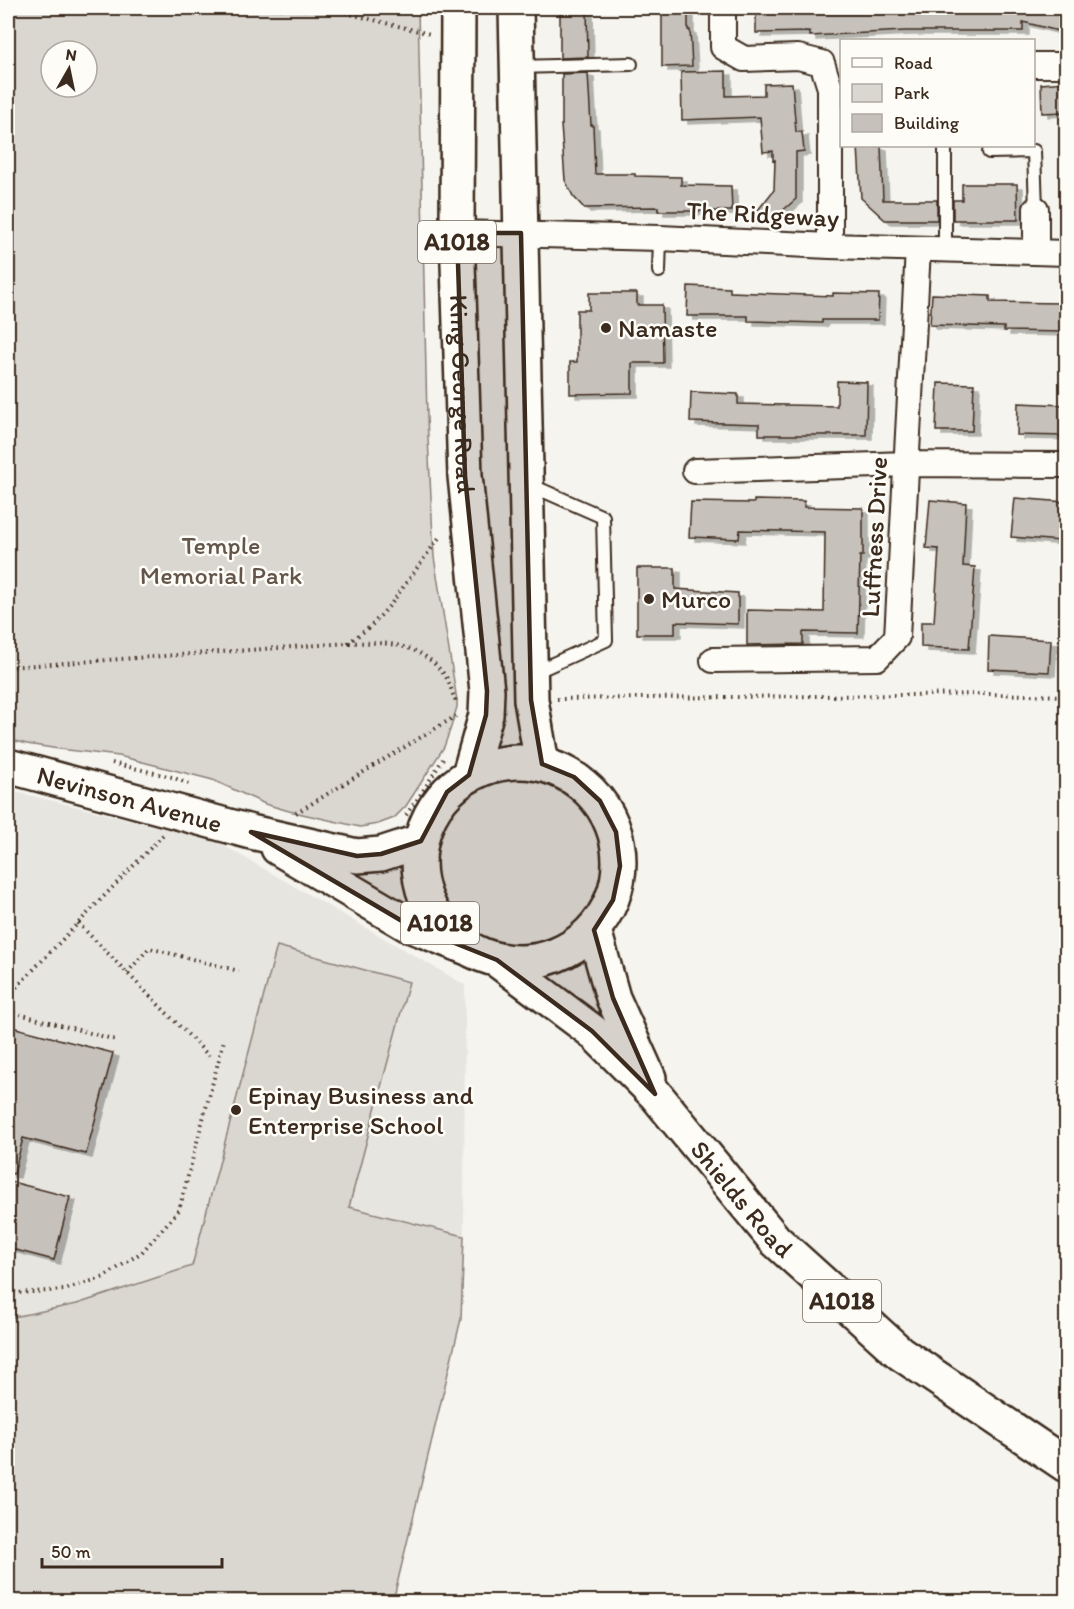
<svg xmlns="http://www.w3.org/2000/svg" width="1074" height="1609" viewBox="0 0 1074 1609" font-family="Itim,sans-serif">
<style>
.built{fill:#e7e5df}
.green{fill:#dad6d0;stroke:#8a8077;stroke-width:1.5;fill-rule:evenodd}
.building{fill:#c7c1bb;stroke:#3b2a1e;stroke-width:1.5;filter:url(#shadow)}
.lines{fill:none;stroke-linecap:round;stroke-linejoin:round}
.lane-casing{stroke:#3b2a1e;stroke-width:16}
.street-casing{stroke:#3b2a1e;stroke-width:28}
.secondary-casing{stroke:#3b2a1e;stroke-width:38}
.highway-casing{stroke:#3b2a1e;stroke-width:38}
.path{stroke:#3b2a1e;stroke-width:4;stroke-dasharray:1.5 4.5;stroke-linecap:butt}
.lane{stroke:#fdfcf7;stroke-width:12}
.street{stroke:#fdfcf7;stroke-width:24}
.secondary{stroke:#fdfcf7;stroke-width:33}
.highway{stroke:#fdfcf7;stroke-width:33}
.marked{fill:#3b2a1e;fill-opacity:0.2;stroke:#3b2a1e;stroke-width:4.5;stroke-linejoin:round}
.poi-dot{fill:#3b2a1e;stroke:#fdfcf7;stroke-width:2}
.labels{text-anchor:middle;stroke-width:5;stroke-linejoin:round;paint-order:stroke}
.shield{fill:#fdfcf7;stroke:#75695f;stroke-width:1.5}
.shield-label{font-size:24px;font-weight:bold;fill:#3b2a1e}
.street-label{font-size:26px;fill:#3b2a1e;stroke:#fdfcf7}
.poi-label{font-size:26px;fill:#3b2a1e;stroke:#fdfcf7;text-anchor:start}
.park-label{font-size:26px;fill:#63554a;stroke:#fdfcf7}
</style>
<defs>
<filter id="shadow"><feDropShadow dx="6" dy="4" stdDeviation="0" flood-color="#0004"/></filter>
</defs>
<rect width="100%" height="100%" fill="#f5f4ee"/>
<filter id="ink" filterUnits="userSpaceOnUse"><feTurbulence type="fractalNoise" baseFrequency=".0167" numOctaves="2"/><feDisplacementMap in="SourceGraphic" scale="12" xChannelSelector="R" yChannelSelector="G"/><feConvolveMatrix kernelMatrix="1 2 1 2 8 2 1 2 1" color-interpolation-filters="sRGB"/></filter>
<g filter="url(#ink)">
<path class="built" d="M8,790L216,841L465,985L464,1236L461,1319L393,1601L8,1602Z"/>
<path class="green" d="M8,8H418L427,418L434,557L457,700V707L451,727L444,747L406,806L394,818L378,824L360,827L289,811L265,804L213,780L119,756L59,749L27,744L8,739ZM51,51H87V87H51Z
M277,946L409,982L349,1207L464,1236L461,1319L393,1601H8V1318L77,1304L192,1266Z"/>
<path class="building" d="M560,8H587L588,57L560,58Z
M662,8H688V30H690L692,66L662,67Z
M756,8H1049L1066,12V33L1023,22V31H905L810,36V32L756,33Z
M726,71V96L764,95V84L792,83L796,132H802L804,151L796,152V199L772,220H750L774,190L775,160L773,161V151L763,152L760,117L682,120L681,72Z
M588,73L591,125H593L595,174H635V176L681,177V185L731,186L732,211H658V207L584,208L573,196L565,180L561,125H562V74Z
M1066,82V112L1042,113L1041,84Z
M858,146H881L883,200H937V220H885L861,198Z
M962,184H1017L1018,220H953V200H962Z
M688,286L730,288V292L833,296V293L879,294L878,320H822V323L748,321V316H687Z
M589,293H637V305H662L663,363H632V393L570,394V362H577V310H589Z
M932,294L990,296V302L1066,303V332L1004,331V327L930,325Z
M837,381L867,382L866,435H759V424L690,422L691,392L738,394V404L837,406Z
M938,383L974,384L972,431H936Z
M1018,403L1066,405V436L1017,435Z
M1015,498L1065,502L1061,541L1011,537Z
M754,500L804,501V507L863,508V556H860L858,633L803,632V644L747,645V610L824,612L825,532L740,530L739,539L689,537L691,502L754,503Z
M930,500L966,503L963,566L975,567L969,649L921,647V622H934L939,549L926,548Z
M637,568H675V589L738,593V624L675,622V634H637Z
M989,636L1051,640L1049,672L988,669Z
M8,1026L113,1053L86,1154L23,1138L14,1174L8,1173Z
M8,1181L70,1197L54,1260L8,1248Z"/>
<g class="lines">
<defs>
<path id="lane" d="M518,67L631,64
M945,149V250
M989,152L1034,151L1036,209
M659,271L660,238
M528,484L603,517L606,640L533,673"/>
<path id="street" d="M723,8V47L744,59L798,57L822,63L830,88V246
M1034,65H1066
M457,233L660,238L830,246L1066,253
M1036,252V209
M695,471L907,464L1066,465
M713,660L877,658L897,637L918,249"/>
<g id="secondary">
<path id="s1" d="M8,766L251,832L357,856L381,854L421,841"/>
<path d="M278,848L407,924L465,947"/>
</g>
<g id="highway">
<path id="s2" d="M458,8L457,233L465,476L487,691L486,715L469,775"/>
<path d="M516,8L531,700L542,764"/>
<circle cx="519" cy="862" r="100"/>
<path d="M594,930L613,998L649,1078"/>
<path id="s3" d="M497,960L592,1031L655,1094L775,1240L900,1353L1066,1465"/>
</g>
</defs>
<use href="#lane" class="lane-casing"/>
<use href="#street" class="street-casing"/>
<use href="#secondary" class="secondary-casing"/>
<use href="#highway" class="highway-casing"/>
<path class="path" d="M268,8L338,11L430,34
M348,643L371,626L391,604L441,535
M8,667L348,643C387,642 421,642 446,677C451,685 452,695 457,703
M557,699L989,694L1066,696
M112,763L172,777L189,784
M296,813L456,716
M406,815L421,794L443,759
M78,923L209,1056
M127,973L149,948L239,971
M8,996L163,835
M8,1011L116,1040
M8,1291L16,1293L64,1290L104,1277L142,1252L179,1210L224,1040"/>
<use href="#lane" class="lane"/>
<use href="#street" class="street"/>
<use href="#secondary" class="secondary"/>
<use href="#highway" class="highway"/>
</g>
</g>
<path class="marked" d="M457,233H521L531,700L542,764L574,777L600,801L616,832L620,866L613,900L594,930L613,998L655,1094L592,1031L497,960L407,924L251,832L357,856L381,854L421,841L447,792L469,775L486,715L487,691L465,476Z"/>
<g class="poi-dot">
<circle cx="606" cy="328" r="6"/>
<circle cx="649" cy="599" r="6"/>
<circle cx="236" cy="1110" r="6"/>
</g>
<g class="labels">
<g class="shield">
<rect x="418" y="221" width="78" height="42" rx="4.5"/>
<rect x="401" y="902" width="78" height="42" rx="4.5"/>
<rect x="803" y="1280" width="78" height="42" rx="4.5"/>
</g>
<g class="shield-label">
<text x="457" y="250">A1018</text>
<text x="440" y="931">A1018</text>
<text x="842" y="1309">A1018</text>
</g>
<g class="street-label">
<text transform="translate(763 214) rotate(3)" y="9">The Ridgeway</text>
<text dy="9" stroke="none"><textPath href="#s2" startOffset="386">King George Road</textPath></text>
<text transform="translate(874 537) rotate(-87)" y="9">Luffness Drive</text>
<text dy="9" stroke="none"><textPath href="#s1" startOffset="126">Nevinson Avenue</textPath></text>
<text dy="9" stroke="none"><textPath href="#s3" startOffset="344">Shields Road</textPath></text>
</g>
<g class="poi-label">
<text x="618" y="337">Namaste</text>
<text x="661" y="608">Murco</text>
<text x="248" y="1104">Epinay Business and<tspan x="248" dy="30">Enterprise School</tspan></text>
</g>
<g class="park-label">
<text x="221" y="554">Temple<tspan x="221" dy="30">Memorial Park</tspan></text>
</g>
</g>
<rect width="1074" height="1609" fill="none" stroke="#fdfcf7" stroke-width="30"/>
<rect x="15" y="15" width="1044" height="1579" fill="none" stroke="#3b2a1e" stroke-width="2" filter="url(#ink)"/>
<rect x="840" y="39" width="195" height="108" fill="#fdfcf7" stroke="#afa8a0" stroke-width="1.5"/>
<rect x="852" y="58" width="30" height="9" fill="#fdfcf7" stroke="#afa8a0" stroke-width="1.5"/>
<text x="894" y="69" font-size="18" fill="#3b2a1e">Road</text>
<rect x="852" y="84" width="30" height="18" fill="#dad6d0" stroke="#afa8a0" stroke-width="1.5"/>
<text x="894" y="99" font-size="18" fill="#3b2a1e">Park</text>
<rect x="852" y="114" width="30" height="18" fill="#c7c1bb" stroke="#afa8a0" stroke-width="1.5"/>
<text x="894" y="129" font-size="18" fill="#3b2a1e">Building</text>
<g transform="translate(69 69) rotate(9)"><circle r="28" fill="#fdfcf7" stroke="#afa8a0" stroke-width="1.5"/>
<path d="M0-4.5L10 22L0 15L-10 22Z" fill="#3b2a1e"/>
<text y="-9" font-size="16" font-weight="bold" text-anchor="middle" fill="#3b2a1e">N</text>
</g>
<path d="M42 1558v9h180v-9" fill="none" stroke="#3b2a1e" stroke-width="3"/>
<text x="51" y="1558" font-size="18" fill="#3b2a1e" stroke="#fdfcf7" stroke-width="4.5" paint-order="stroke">50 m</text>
</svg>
